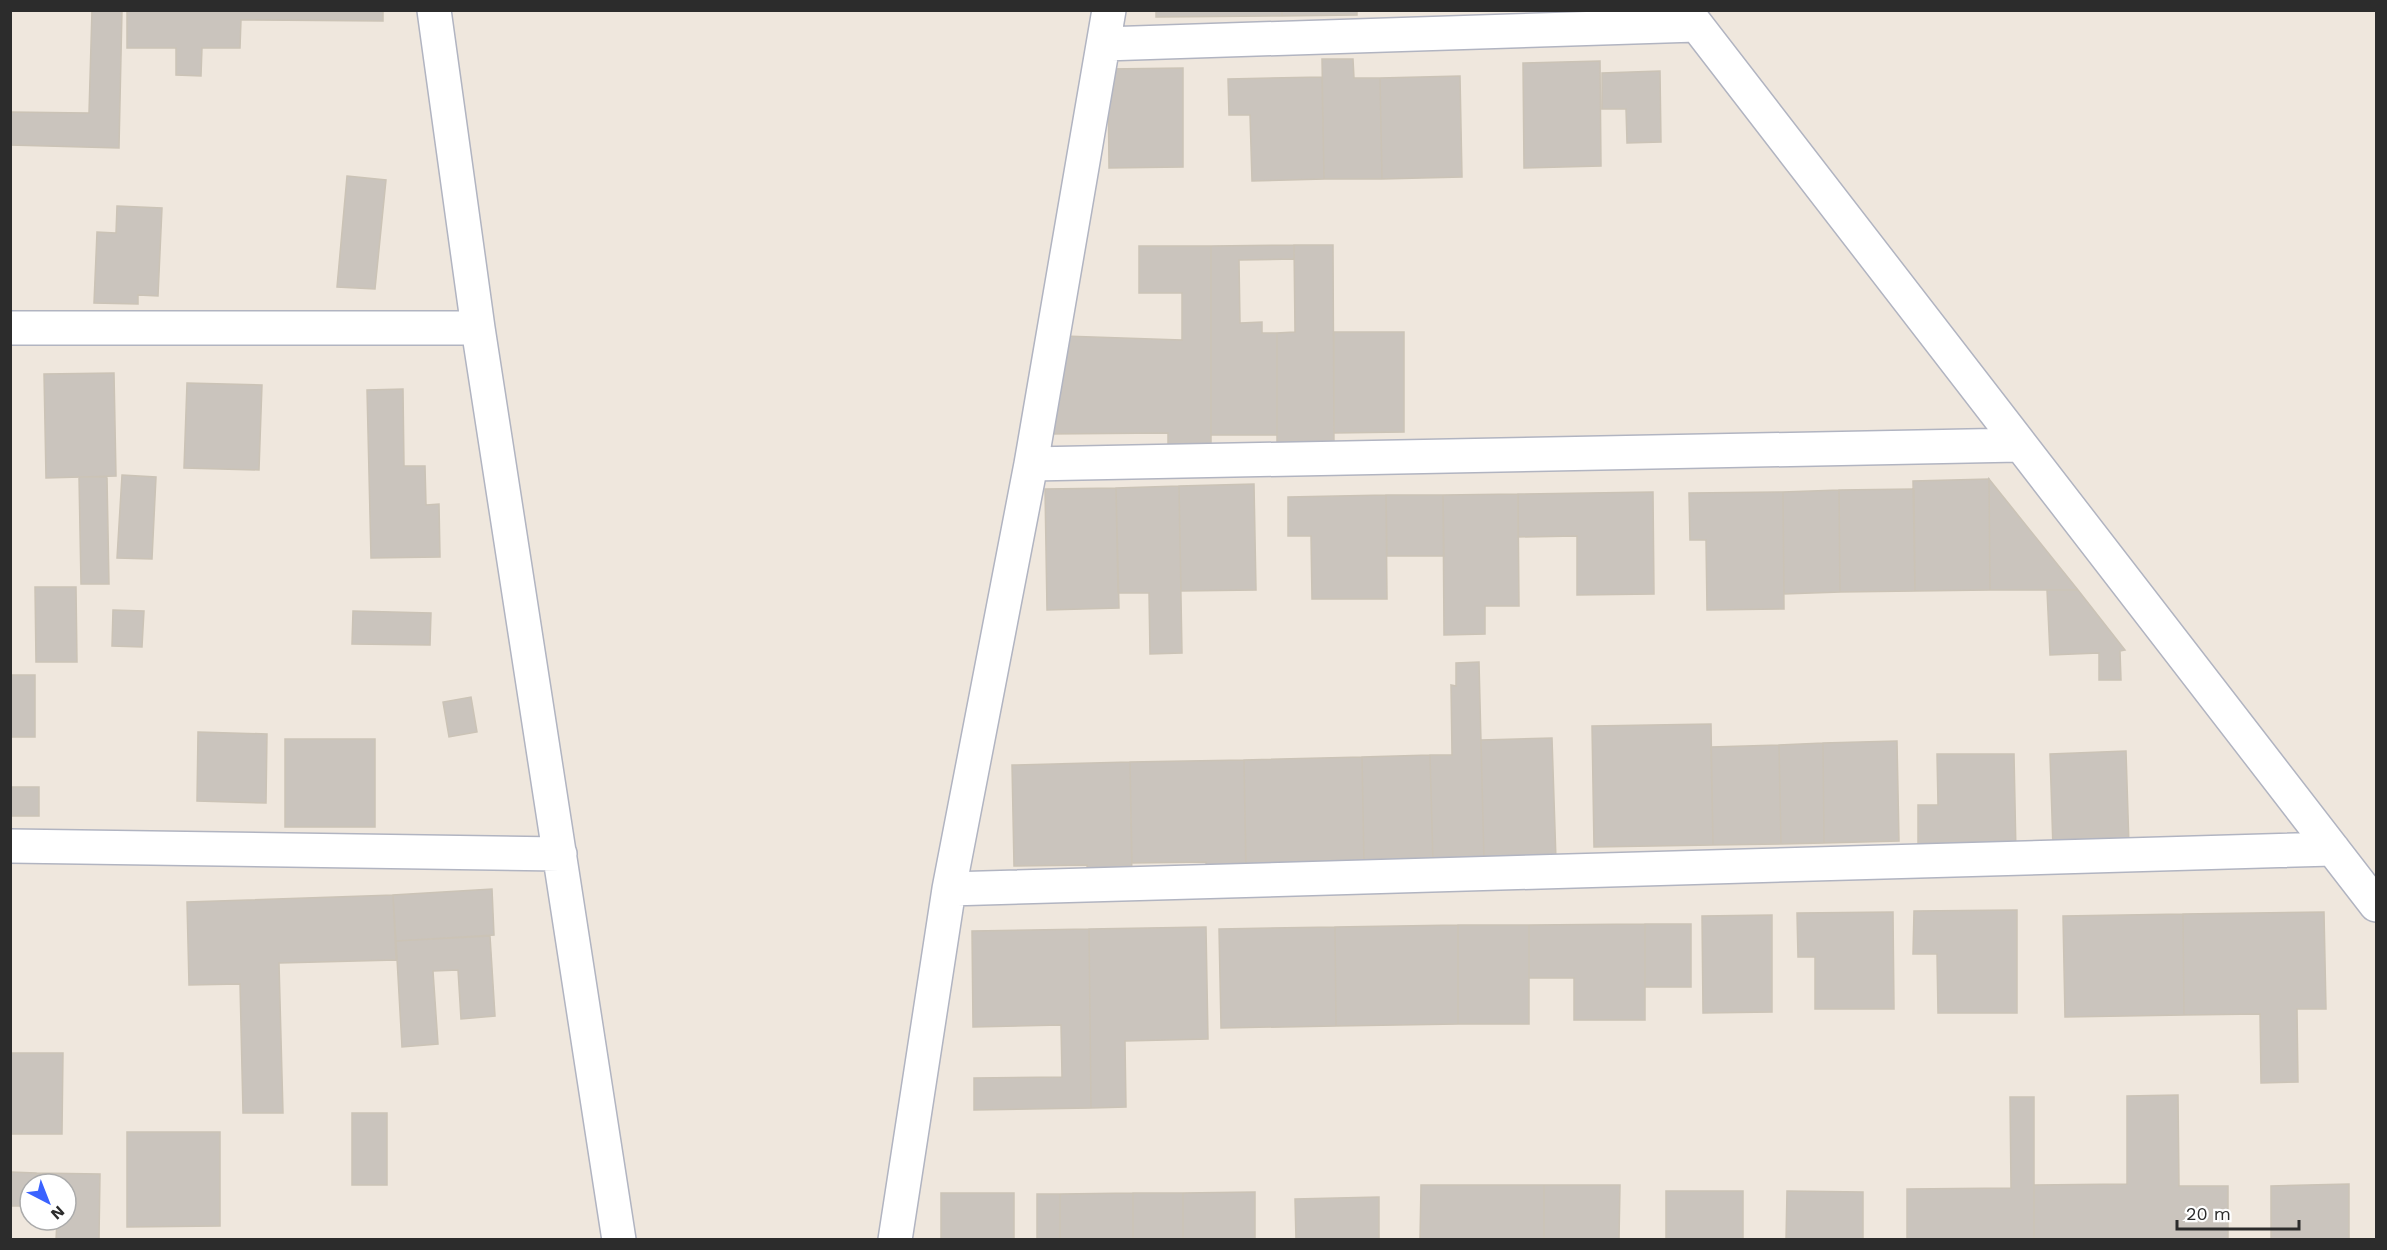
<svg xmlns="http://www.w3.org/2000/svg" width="2387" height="1250" viewBox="0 0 2387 1250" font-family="'Work Sans',sans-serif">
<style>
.building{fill:#cac4bd;stroke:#cbc3b6;stroke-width:1.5}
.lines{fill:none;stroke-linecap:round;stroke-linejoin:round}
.minor-casing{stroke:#b1b4c1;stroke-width:36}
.minor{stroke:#fff;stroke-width:33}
</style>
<rect width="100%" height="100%" fill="#efe7dd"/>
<path class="building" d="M92,10H122L119,148L10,145V112L89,113Z
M127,10H383V21L241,20L240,48H202L201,76L176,75V48H127Z
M1156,10H1282V16L1156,17Z
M1282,10H1357V15L1282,16Z
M1322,59H1353L1354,78H1380L1382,179H1324Z
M1600,61L1601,166L1524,168L1523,63Z
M1183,68V167L1109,168L1108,69Z
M1660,71L1661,142L1627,143L1626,109H1602V73Z
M1460,76L1462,177L1382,179L1380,78Z
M1322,77L1324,179L1252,181L1250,115H1229L1228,79Z
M347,176L386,180L375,289L337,287Z
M117,206L162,208L158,296L138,295V304L94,303L97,232L116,233Z
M1294,245V259L1239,260L1240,323L1262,322V333H1277V435H1211V246Z
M1294,245H1333L1334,449H1277V333L1295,332Z
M1139,246H1211V449H1168V433L1047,434L1064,336L1182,340V293H1139Z
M1334,332H1404V432L1334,433Z
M114,373L116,476L46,478L44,374Z
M187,383L262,385L259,470L184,468Z
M403,389L404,466H425L426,505L439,504L440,557L371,558L367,390Z
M122,475L156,477L152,559L117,558Z
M79,477H107L109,584H81Z
M1989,479L2078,590H1990Z
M1989,479L1990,590L1915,591L1913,481Z
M1254,484L1256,590L1181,591L1179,486Z
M1179,486L1182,653L1150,654L1149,593H1118L1116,488Z
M1116,488L1119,608L1047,610L1045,489Z
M1914,489L1915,591L1840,592L1839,490Z
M1839,490L1840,592L1784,594L1783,492Z
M1653,492L1654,594L1577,595V536L1518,537V494Z
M1783,492L1784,609L1707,610L1706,540H1690L1689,493Z
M1518,494L1519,606H1485V634L1444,635L1443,495Z
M1386,495H1443L1444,556H1387Z
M1386,495L1387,599H1312L1311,536H1288V497Z
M35,587H76L77,662H36Z
M2047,590H2078L2125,650L2120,651L2121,680H2099V653L2050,655Z
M113,610L144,611L142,647L112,646Z
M353,611L431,613L430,645L352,644Z
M1479,662L1484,862L1433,863L1430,755H1452L1451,685L1456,686V663Z
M10,675H35V737H10Z
M471,697L477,732L449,737L443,702Z
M1711,724L1713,845L1594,847L1592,726Z
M198,732L267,734L266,803L197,801Z
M1552,738L1556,860L1484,862L1481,740Z
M285,739H375V827H285Z
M1897,741L1899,841L1824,843L1823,743Z
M1823,743L1824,843L1781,844L1779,745Z
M1779,745L1781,844L1713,845L1711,747Z
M2126,751L2129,846L2053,849L2050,754Z
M1937,754H2014L2016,853L1918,845V805H1938Z
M1430,755L1433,863L1364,865L1362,757Z
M1362,757L1364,865L1246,867L1244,760Z
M1244,760L1246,878L1207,879L1206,862L1132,863L1130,762Z
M1130,762L1132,881L1088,883L1087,865L1014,866L1012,765Z
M10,787H39V816H10Z
M492,889L494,935L396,941L393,895Z
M393,895L396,960L279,963L283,1113H243L240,984L189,985L187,902Z
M2017,910V1013H1938L1937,954H1913L1914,911Z
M1893,912L1894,1009H1815V957H1798L1797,913Z
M2324,912L2326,1009H2297L2298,1082L2261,1083L2260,1014L2184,1015L2183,914Z
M2183,914L2184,1015L2065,1017L2063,916Z
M1772,915V1012L1703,1013L1702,916Z
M1645,924H1691V987H1645Z
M1645,924V1020H1574V978H1529V925Z
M1458,925V1024L1336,1026L1335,927Z
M1458,925H1529V1024H1458Z
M1206,927L1208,1039L1125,1041L1126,1107L1091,1108L1089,929Z
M1335,927L1336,1026L1221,1028L1219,929Z
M1089,929L1091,1108L974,1110V1078L1062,1077L1061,1025L973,1027L972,931Z
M490,936L495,1016L461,1019L458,970L433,971L438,1044L402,1047L396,941Z
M11,1053H63L62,1134H10Z
M2178,1095L2179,1186H2228V1240H2034V1185L2127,1184V1096Z
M2010,1097H2034V1240H1907V1189L2011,1188Z
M352,1113H387V1185H352Z
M127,1132H220V1226L127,1227Z
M10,1172L36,1173V1184H30V1206H10Z
M36,1173L100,1174L99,1240H56L57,1220H66V1184H36Z
M2349,1184V1240H2271V1186Z
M1421,1185H1544V1240H1420Z
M1544,1185H1620L1619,1240H1544Z
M1666,1191H1743V1240H1666Z
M1787,1191L1863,1192V1240H1786Z
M1255,1192V1240H1183V1193Z
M941,1193H1014V1240H941Z
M1133,1193V1240H1060V1194Z
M1133,1193H1183V1240H1133Z
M1037,1194H1060V1240H1037Z
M1379,1197V1240H1296L1295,1199Z"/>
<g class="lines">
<defs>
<path id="minor" d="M434,10L478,328L619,1240
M1685,10L2376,905
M1104,44L1696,25
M10,328H478
M1031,464L2019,445
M10,846L560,854
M949,889L2333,849
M895,1240L949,889L1031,464L1109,10"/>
</defs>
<use href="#minor" class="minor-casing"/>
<use href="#minor" class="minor"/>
</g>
<rect width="2387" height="1250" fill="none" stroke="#2c2c2c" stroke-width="24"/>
<g transform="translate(48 1202) rotate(138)"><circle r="28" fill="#ffffff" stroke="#ababab" stroke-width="1.5"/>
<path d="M0-4.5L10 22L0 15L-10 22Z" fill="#3a62ff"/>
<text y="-9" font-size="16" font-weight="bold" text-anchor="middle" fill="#2c2c2c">N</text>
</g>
<path d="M2177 1220v9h122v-9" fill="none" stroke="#2c2c2c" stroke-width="3"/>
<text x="2186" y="1220" font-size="18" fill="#2c2c2c" stroke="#ffffff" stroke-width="4.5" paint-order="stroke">20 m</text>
</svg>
